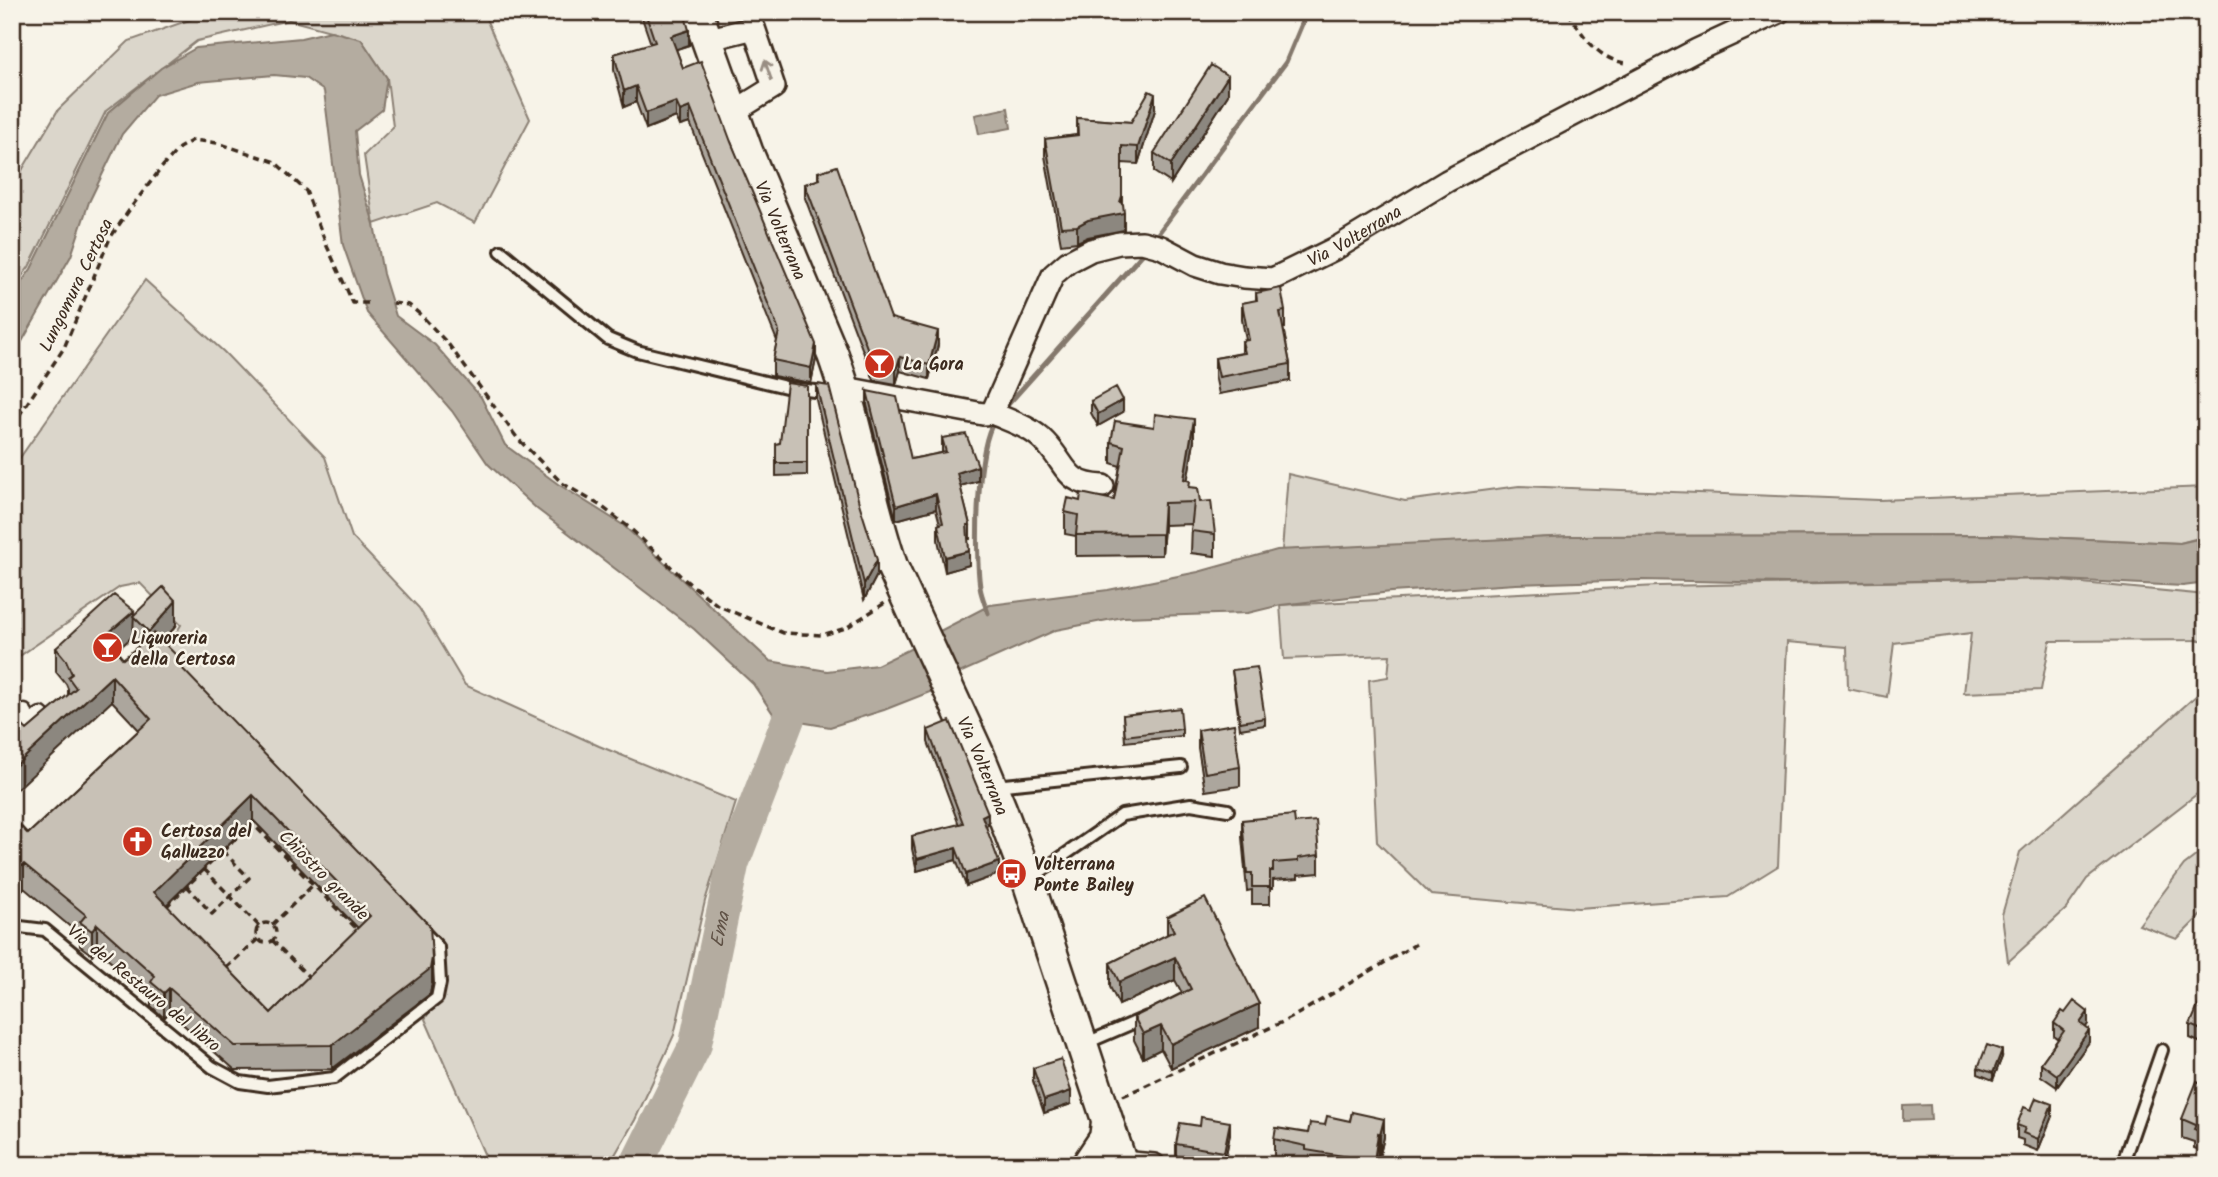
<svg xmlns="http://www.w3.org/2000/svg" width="2218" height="1177" viewBox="0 0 2218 1177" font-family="Kalam,sans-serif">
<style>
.green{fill:#dbd6cb;stroke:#8b8074;stroke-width:2}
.water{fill:#b4aca0;stroke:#84786c;stroke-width:2}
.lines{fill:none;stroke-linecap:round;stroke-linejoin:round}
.stream{stroke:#84786c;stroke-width:5}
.river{stroke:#b4aca0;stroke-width:33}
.service-casing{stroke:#3b2a1e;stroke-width:16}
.pedestrian-casing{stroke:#3b2a1e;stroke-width:21}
.minor-casing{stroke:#3b2a1e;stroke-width:26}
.secondary-casing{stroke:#3b2a1e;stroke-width:35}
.path{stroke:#3b2a1e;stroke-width:3.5;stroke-dasharray:7 5;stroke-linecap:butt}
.service{stroke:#f7f3e8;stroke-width:10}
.pedestrian{stroke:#f7f3e8;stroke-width:16}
.minor{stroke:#f7f3e8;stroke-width:21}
.secondary{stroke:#f7f3e8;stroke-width:30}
.wall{fill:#aca69d;stroke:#3b2a1e;stroke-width:2;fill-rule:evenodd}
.shaded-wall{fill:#8c877f;stroke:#3b2a1e;stroke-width:2}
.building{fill:#c8c1b6;stroke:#3b2a1e;stroke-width:2;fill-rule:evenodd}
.oneway{stroke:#998e83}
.labels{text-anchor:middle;stroke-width:5;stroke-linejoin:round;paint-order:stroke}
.street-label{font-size:18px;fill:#3b2a1e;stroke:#f7f3e8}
.poi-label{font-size:18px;font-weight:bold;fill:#3b2a1e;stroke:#f7f3e8;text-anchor:start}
.water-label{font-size:19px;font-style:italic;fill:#5f5145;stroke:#f7f3e8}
</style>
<rect width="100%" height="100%" fill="#f7f3e8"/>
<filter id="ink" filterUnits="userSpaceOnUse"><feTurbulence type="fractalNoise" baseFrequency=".0143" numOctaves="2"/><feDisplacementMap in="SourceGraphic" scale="14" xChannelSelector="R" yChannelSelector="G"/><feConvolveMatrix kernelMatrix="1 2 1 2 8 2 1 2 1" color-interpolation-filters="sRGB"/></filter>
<g filter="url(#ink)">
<path class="green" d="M212,12H483L530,119L475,223L437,203L374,224L364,155L393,127L387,78L361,39L289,20L197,41L106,111L29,267L12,289V187L58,110L129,41Z
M145,280L224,352L325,457L352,537L419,608L465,685L599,746L736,802L705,901L674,1035L635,1120L609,1165H489L425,1019L444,989L445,950L165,651L181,625L140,583L120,587L21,655L12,658V469Z
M1288,474L1405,501L1519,486L1879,500L2206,487V536L2180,543L1996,535L1572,536L1282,551Z
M2041,579L2206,595V640L2050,641L2041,690L1964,693L1971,633L1894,643L1887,697L1848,689L1847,647L1787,642L1778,866L1728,897L1578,908L1431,895L1377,842L1369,680L1388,677L1390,655L1284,659L1280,605L1658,586Z
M2206,687V787L2087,879L2066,909L2008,962L2002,915L2020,852Z
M253,820L370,940L271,1037L154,917Z
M2206,848V910L2177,939L2139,925L2184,865Z"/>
<path class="water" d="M331,31L361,39L387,78L382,110L355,131L359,175L374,224L383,274L396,316L435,345L481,397L505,445L558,484L623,525L770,661L827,671L877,665L916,646L935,690L884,710L830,727L776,718L753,684L694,629L537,509L488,464L452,411L367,313L343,245L324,91L305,78L274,75L198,82L155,95L122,134L89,202L71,256L12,359V295L31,269L108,113L161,68L196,48L301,38Z
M1008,108L1011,128L979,134L975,115Z
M1996,535L2180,543L2206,537V583L2183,586L2041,579L1787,583L1641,580L1516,584L1391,592L1281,605L1248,613L1123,617L1056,630L955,675L936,633L990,605L1108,590L1198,572L1277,550L1572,536Z
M1930,1105L1931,1120L1903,1121V1106Z"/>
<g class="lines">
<path class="stream" d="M1154,239L1286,62L1307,12
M1003,410L1146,250
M988,613C985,604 981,595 980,587C975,552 976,447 995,420"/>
<path class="river" id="s1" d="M636,1165L695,1046L733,863L799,691"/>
<defs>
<path id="service" d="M501,251L608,339L637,351L790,388L831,393
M995,786L1181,767
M1030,879L1122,815L1191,804L1228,810
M12,926L45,930L212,1067L240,1082L268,1086L334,1078L437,998L440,983L438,947L421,929
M1084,1044L1147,1017
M2122,1165L2162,1050"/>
<path id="pedestrian" d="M12,717L24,713
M12,741L41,716"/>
<g id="minor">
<path d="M706,40L754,28L774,87L732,113"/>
<path id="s2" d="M845,388L983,414L992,413L1053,275L1068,262L1091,250L1119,243L1142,242L1161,247L1195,265L1220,273L1244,277L1273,279L1338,247L1447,181L1697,50L1779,12"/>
<path d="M992,413C1010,421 1031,427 1045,442C1068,466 1064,484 1103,486"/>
<path d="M1121,1162L1154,1165"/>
</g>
<g id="secondary">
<path id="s3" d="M697,12L747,151L833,355C858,424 868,497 892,566L978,753L1001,809L1028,881L1122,1165"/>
<path d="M1087,1165L1105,1138L1107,1123"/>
</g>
</defs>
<use href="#service" class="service-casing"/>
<use href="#pedestrian" class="pedestrian-casing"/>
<use href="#minor" class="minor-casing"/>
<use href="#secondary" class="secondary-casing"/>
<path class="path" d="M1568,12C1583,35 1597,60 1627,63
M393,303L409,305L422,316L449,345L518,439L562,483L601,506L631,529L685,580L719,606L783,633L822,635L846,628L885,603
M12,426L64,348L110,238L132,206L163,166L179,148L193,140L218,143L275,162L306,191L326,244L353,303H368
M223,851L252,823L358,930
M223,851L249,878L212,914L187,886Z
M204,869L259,926
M166,907L187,886
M256 933a10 10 0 1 1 20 0a10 10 0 1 1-20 0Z
M272,925L314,884
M272,940L310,978
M226,968L258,939
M1123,1096L1291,1018L1416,944"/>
<use href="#service" class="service"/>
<use href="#pedestrian" class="pedestrian"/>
<use href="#minor" class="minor"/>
<use href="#secondary" class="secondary"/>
</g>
<path class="wall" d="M640,12H684L689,45L676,49L683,68L731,142L816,359L811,383L773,376V360L777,341L690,123L680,126L676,117L646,129L636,102L624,107L614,70V54L651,44Z
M1228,95L1171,183L1154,172V153Z
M1155,110L1138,164L1122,163V203L1124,230L1088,237L1077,242L1061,244L1045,156V139L1077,135V118L1131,122Z
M818,172L891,318L938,345L929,379L900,371L896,384L874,380L805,198V184L818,180Z
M1256,293L1285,311V328H1283L1290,364V381L1219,394L1215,375V358L1242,353V341L1246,340L1242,320V303L1256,301Z
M816,384L877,575L864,600L816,400Z
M807,386V475L776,476V444L780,443Z
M867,391L911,459L942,453V438L978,481L960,486L970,525V539H968L969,565L945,572L938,540V525L940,524L936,509L896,520L867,405Z
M1091,401L1123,412L1098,426L1091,413Z
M1194,441L1187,480L1190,487L1200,502L1215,534V556L1191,553L1192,524L1164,525L1162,555L1076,556V536L1065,534V512L1080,501L1114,500L1120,466L1111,463V442Z
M134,615L176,626L162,642L178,664L432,982L430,994L332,1069L235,1070L169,1012L164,1018L151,1006V996L97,949L92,955L80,946V935L24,888L12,899V817L28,834L139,730L112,701L27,730L68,695V689L66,684L56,672V648ZM133,636V640L139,646L123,659L116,651ZM253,820L358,928L271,1013L166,905Z
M1232,670L1265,718V725L1240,729Z
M1123,715L1182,729V736L1125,742Z
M928,730L988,825L986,826L999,874L966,886L956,860L917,871L912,849V836L959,825L928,742Z
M1198,730L1240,767V786L1205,791L1198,748Z
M1242,820L1295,823L1319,855V873L1298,875V878L1273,880V888H1270V904H1252V890L1247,891L1242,837Z
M1167,917L1259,1027L1171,1068L1161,1049L1143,1058L1134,1040V1017L1182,993L1175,980L1119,1005L1110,987V963L1167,935Z
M2206,999V1045L2190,1038V1025Z
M2065,1013L2088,1024L2086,1027L2089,1042L2057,1087L2041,1076V1063L2058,1039L2054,1036V1023Z
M2002,1057L1993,1080L1978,1074V1068Z
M1033,1068L1071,1104L1044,1113L1033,1081Z
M2206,1085V1152L2194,1148V1142L2182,1138V1119Z
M2031,1110L2052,1116L2038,1151L2023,1145V1140L2017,1138V1125Z
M1352,1112L1384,1137L1380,1154L1378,1153L1376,1165H1305L1274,1158V1139L1308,1133L1325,1125L1350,1121Z
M1200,1126L1230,1134L1224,1165L1176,1156V1144Z"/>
<path class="shaded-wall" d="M689,30V45L671,51V36Z
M1228,76V95L1171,183V164Z
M636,86V102L624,107V91Z
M1155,94V110L1138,164V147Z
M676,102V117L646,129V113Z
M690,107V123L680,126V111Z
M1122,196V213H1124V230L1088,237L1077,242V226L1120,202Z
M938,331V345L929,379V365Z
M816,344V359L811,383V368Z
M900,357V371L896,384V370Z
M1123,400V412L1098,426V414Z
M1194,419V441L1184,501V479Z
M978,466V481L957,487V473Z
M936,494V509L896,520V506Z
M1164,503V525L1162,555V534Z
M969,551V565L945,572V557Z
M877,560V575L864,600V584Z
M176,601V626L149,656V632Z
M134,611L133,636L105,661V636Z
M112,676V701L12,794V769Z
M253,795V820L154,917V892Z
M988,813V825L982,828V816Z
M956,848V860L917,871V859Z
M999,862V874L966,886V874Z
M24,864V888L12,899V874Z
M97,924V949L92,955V931Z
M1175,957V980L1119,1005V982Z
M432,958V982L430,994L332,1069V1045Z
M169,988V1012L164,1018V993Z
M1259,1004V1027L1171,1068V1044Z
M2088,1012V1024L2080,1035V1023Z
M1161,1026V1049L1143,1058V1034Z
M2089,1030V1042L2057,1087V1075Z
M2002,1050V1057L1993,1080V1073Z
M1071,1091V1104L1044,1113V1100Z
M2052,1104V1116L2038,1151V1139Z
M1384,1119V1137L1380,1154V1135Z
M1230,1122V1134L1224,1165V1152Z
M1378,1134V1153L1376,1165H1374Z"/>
<path class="building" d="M645,12H684L689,30L671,36L683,68L701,61L731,142L816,344L811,368L773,360L779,331L690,107L680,111L676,102L646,113L636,86L624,91L614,54L655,42Z
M1211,65L1228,76L1171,164L1154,153Z
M1149,91L1155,94L1138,147L1122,146V196L1120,202L1123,204L1124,213L1088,220L1077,226L1061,227L1045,139L1078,135L1077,118L1131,122Z
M837,166L891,318L938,331L929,365L900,357L896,370L874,366L805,184L820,179L818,172Z
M1281,288L1285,311L1280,312L1290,364L1219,377L1215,358L1245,353L1242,341L1249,340L1242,303L1257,300L1256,293Z
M787,383L807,386V463H776V444L780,443Z
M816,384L829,386L859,503L877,560L864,584Z
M1116,387L1123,400L1098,414L1091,401Z
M867,391L897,397L911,459L946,452L942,438L966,434L978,466L957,473L970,525H967L969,551L945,557L938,525L943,523L936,494L896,506Z
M1155,414L1194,419L1184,479L1190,481L1189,487L1198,488L1200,502L1211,501L1215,534L1191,531L1194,502L1164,503L1162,534L1076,535L1078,515L1065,512L1068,498L1080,501L1081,493L1114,500L1124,446L1111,442L1115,421L1154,427Z
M163,587L176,601L149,632L133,616Z
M114,595L134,611L105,636L123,659L154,633L177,656L178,664L430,926L432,958L430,969L332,1045L235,1046L169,988L164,993L151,982L155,976L97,924L92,931L80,922L86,915L24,864L12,874V817L28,834L151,719L112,676L12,769V727L20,723L27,730L76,688L68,677L72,674L66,660L56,648ZM253,795L370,916L271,1013L154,892Z
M1257,667L1265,718L1240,722L1232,670Z
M1180,708L1182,729L1125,736L1123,715Z
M950,721L988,813L982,816L999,862L966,874L956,848L917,859L912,836L963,823L928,730Z
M1234,724L1240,767L1205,773L1198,730Z
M1294,815L1295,823L1316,821L1319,855L1298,858V861L1273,863V871H1270V887H1252V873H1247L1242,820Z
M1205,898L1259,1004L1171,1044L1161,1026L1143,1034L1134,1017L1191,989L1175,957L1119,982L1110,963L1174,931L1167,917Z
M2202,997L2206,999V1032L2190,1025Z
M2074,1001L2088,1012L2080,1023L2089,1030L2057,1075L2041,1063L2064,1031L2054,1023L2062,1011L2065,1013Z
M1987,1045L2002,1050L1993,1073L1978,1068Z
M1061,1059L1071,1091L1044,1100L1033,1068Z
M2197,1081L2206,1085V1134L2194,1129L2196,1125L2182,1119Z
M2036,1098L2052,1104L2038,1139L2023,1133L2025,1128L2017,1125L2024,1107L2031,1110Z
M1352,1112L1384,1119L1380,1135L1378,1134L1374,1161L1306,1150V1146L1274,1139L1276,1128L1308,1133L1310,1123L1325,1125L1327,1116L1350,1121Z
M1201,1117L1230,1122L1224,1152L1176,1144L1180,1123L1200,1126Z"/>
<defs><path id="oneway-shaft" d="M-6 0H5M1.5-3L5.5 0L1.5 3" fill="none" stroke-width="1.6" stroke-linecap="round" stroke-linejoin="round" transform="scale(1.75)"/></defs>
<use class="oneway" href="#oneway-shaft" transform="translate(768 70) rotate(-109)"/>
</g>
<defs>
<symbol id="bar-disc" viewBox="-11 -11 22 22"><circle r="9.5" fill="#c8321e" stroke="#f7f3e8"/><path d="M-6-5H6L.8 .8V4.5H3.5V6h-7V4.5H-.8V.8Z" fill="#fff"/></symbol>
<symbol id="church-disc" viewBox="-11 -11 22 22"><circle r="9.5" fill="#c8321e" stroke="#f7f3e8"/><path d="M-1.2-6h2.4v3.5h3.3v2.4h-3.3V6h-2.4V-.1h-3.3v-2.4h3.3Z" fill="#fff"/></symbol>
<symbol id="bus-disc" viewBox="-11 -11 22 22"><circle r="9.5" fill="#c8321e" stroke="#f7f3e8"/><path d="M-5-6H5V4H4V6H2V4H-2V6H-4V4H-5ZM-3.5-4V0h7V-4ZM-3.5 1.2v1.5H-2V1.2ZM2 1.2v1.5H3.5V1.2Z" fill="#fff"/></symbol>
</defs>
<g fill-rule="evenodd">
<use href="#bar-disc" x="862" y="346" width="35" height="35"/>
<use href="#bar-disc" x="90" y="630" width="35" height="35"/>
<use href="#church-disc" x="120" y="824" width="35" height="35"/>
<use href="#bus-disc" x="994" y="856" width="35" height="35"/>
</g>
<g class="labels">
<g class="street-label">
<text dy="6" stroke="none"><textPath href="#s3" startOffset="234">Via Volterrana</textPath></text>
<text dy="6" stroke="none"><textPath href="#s2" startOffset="628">Via Volterrana</textPath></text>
<text transform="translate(76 285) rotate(-64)" y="6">Lungomura Certosa</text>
<text dy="6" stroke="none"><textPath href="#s3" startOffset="808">Via Volterrana</textPath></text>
<text transform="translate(324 875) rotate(45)" y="6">Chiostro grande</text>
<text transform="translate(144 988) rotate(39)" y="6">Via del Restauro del libro</text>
</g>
<g class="poi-label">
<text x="903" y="370">La Gora</text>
<text x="131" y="644">Liquoreria<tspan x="131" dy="21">della Certosa</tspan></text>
<text x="161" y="837">Certosa del<tspan x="161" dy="21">Galluzzo</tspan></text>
<text x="1034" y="870">Volterrana<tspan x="1034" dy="21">Ponte Bailey</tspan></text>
</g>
<g class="water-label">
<text dy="7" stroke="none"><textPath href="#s1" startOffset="252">Ema</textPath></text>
</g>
</g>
<rect width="2218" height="1177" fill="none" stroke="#f7f3e8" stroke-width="42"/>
<rect x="21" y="21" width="2176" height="1135" fill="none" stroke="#3b2a1e" stroke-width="2.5" filter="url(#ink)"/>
</svg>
